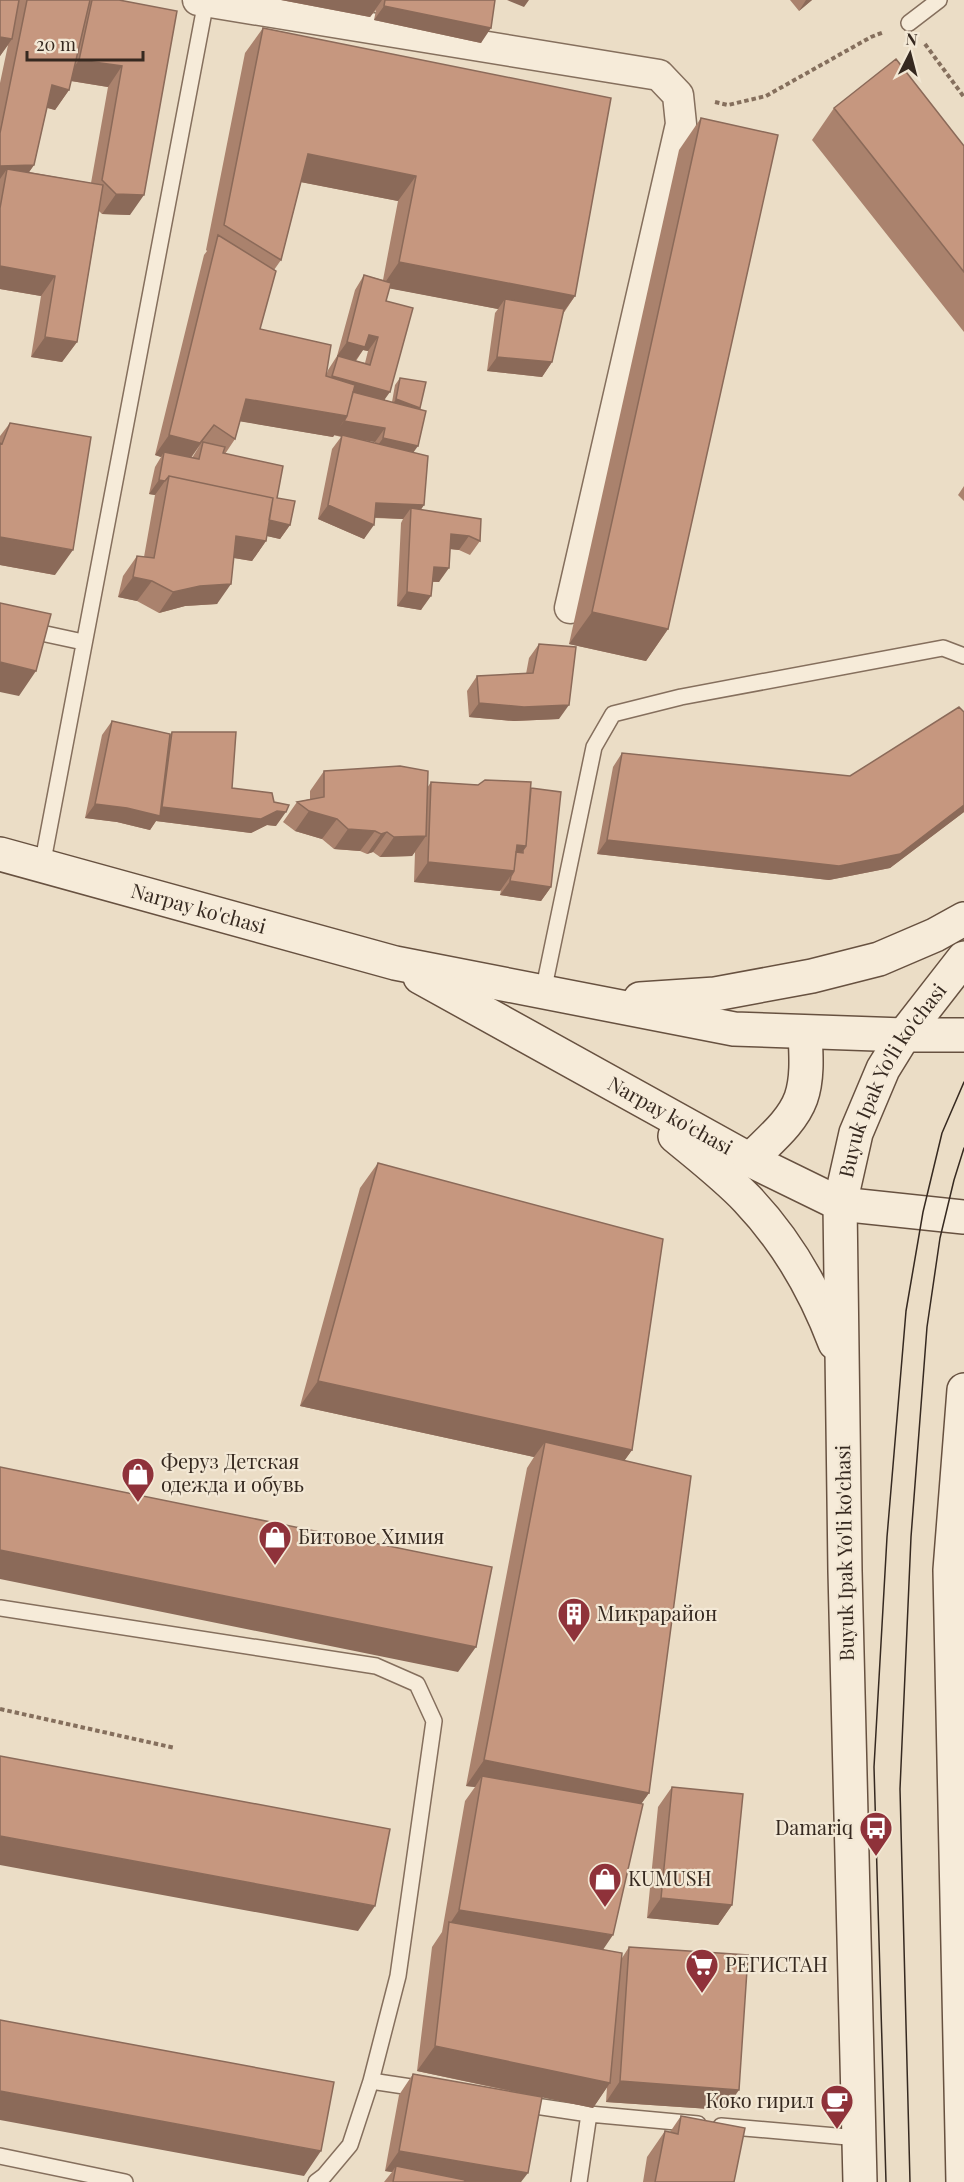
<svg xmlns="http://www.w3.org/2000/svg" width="964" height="2182" viewBox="0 0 964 2182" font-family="'Playfair Display',serif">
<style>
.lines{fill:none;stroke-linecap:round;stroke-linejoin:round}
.service-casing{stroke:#856f5d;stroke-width:18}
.minor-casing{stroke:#856f5d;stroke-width:33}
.secondary-casing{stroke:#675140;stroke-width:36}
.path{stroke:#856f5d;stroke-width:4;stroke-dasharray:4.5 3;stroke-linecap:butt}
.service{stroke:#f6ebd9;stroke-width:15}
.minor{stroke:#f6ebd9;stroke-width:30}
.secondary{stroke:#f6ebd9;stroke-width:33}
.tram{stroke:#362920;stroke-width:1.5}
.wall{fill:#aa826d;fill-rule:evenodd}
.shaded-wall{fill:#8b6a59}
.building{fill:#c6977f;stroke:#8b6a59;stroke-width:1.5}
.labels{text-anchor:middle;stroke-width:4.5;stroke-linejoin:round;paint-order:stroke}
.street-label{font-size:20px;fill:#362920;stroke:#f3e8d5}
.poi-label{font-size:20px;fill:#362920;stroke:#f3e8d5;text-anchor:start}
</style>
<rect width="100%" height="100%" fill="#ebddc6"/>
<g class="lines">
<defs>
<path id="service" d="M909,23L939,0
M0,624L83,642
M42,866L206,1
M543,992L594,747L613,714L681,697L943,648L964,656
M0,1608L376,1666L417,1684L434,1721L398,1976L371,2081L424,2089
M522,2104L589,2114L698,2124
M721,2126L859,2138
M0,2156L125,2182
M316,2182L324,2176L350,2145L371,2081
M579,2182L589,2114"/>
<path id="minor" d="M198,0L659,75L678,95L681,124L570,608"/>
<g id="secondary">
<path id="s1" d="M0,854L395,963L734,1029L904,1035H964"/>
<path id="s2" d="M420,977L750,1160L840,1204L964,1217"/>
<path d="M640,999L715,994L812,976L879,959L935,935L964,919"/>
<path d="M675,1136C699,1156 725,1176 747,1199C787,1241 815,1290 835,1343"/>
<path d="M750,1160C767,1142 792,1123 801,1098C808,1078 806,1053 805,1033"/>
<path id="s3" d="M860,2182L845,1571L840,1204L856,1133L883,1069L904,1035L964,958"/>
<path d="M963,2182L950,1570L964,1390"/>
</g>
</defs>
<use href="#service" class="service-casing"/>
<use href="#minor" class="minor-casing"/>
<use href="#secondary" class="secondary-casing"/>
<path class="path" d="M925,44L964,97
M715,102L728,105L766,96L871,37L884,32
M0,1709L175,1748"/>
<use href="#service" class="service"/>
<use href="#minor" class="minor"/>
<use href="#secondary" class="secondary"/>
<path class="tram" d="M886,2182L874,1767L887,1537L906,1311L923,1212L942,1133L964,1082
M910,2182L900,1789L911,1537L927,1327L940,1238L954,1180L964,1148"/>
</g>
<path class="wall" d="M0,0H119L130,215L102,214L99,211L77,342L62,362L31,357L41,296L0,289V83L8,45L0,56ZM71,81L108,87L91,183L29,172L34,165L47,108L55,110L69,90Z
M281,0H495L481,43L374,20L376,10L370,17Z
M790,0H812L799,11Z
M263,28L575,296L563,314L552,362L542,377L487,371L495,313L498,309L389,288L386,301L385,400L392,402L395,385L400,378L420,408L413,453L424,505L420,510L480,541L470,555L459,550L450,549L439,582H433L421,610L397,606L401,523L403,519L375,518L364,539L318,519L332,449L341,437L334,435L333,437L240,421L235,439L225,454L277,498L290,525L280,539L267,536L266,541L252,561L234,558L217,604L185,606L159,613L137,601L118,597L123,576L137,556L144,557L155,495L149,494L155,467L161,457L155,455L204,255L207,251L206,250L245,53ZM301,182L398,201L383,280L364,275L355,290L337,356L328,370L326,376L260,329L274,270L281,260ZM363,350L368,351L365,363L356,361ZM358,439L375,442V443ZM200,445L192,458H191Z
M834,108L964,146V332L812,140Z
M701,118L668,629L646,661L569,644L679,150Z
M10,423L55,575L0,565V436Z
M964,486V501L958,495Z
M539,644L559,719L514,721L469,717L467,691L477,676L526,674L529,658Z
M964,712V812L890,868L829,880L597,854L613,767L622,753L850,776Z
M112,721L169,736L172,732L232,788L276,826L267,825L251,833L156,821L150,830L117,822L85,818L102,735Z
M324,771L427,788L431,782L531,788L551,887L541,901L500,895L501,890L500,891L414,882L415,852L412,856L380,857L373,852L367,854L360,851L334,849L322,839L295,831L283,822L297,802L310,799V791Z
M378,1163L632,1450L624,1461L649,1793L641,1804L603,1949L622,1958L629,1947L725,2110L606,2102L607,2087L593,2108L542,2097L521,2182H384L392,2172L385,2171L399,2095L413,2074L528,2095L417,2071L432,1947L442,1932L465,1801L475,1787L466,1786L527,1468L534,1457L300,1406L360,1188Z
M672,1787L732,1905L718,1925L647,1918L658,1807Z
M681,2116L734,2182H643L647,2157L665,2131L670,2132Z"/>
<path class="shaded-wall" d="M281,0H382L370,17Z
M507,0H529L524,7Z
M806,0H812L799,11Z
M384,6L491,28L481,43L374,20Z
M0,37L12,39L0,56Z
M79,60L122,66L108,87L65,80Z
M52,85L69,90L55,110L38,105Z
M308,154L416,176L398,201L290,180Z
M34,165L20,185L7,169L0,179V166Z
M116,194L144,195L130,215L102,214Z
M399,262L575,296L557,321L505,299L498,309L382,287Z
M0,266L55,276L41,296L0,289Z
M369,335L378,337L368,351L363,350L355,361L337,356L347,342Z
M45,337L77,342L62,362L31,357Z
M497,357L552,362L542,377L487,371Z
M332,376L390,392L380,406L322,391Z
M246,399L347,416L333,437L232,420Z
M396,399L420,408L415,415L391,407Z
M344,421L385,428L375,442L334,435Z
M214,425L186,464L164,452L161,457L155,455L169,435Z
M383,438L418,446L408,460L373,452Z
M159,480L165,481L155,495L149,494Z
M376,503L424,505L414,520L411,508L403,519L366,517Z
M328,505L374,525L364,539L318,519Z
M268,520L290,525L280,539L258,534Z
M451,534L469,536L459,550L441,548Z
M236,536L266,541L252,561L222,556Z
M0,537L73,550L55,575L0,565Z
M434,567L449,568L439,582L424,581Z
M133,577L152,581L137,601L118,597Z
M231,584L217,604L185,606L159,613L173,592L200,586Z
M407,592L431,596L421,610L397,606Z
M592,612L668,629L646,661L569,644Z
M0,662L36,671L19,696L0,692Z
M479,703L569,705L559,719L514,721L469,717Z
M95,804L127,808L157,815L162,807L286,812L276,826L267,825L251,833L156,821L150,830L117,822L85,818Z
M964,805V812L890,868L829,880L597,854L607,840Z
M309,811L337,819L322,839L295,831Z
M348,829L375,831L360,851L334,849Z
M387,832L373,852L367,854L381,834Z
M426,836L412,856L380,857L394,837Z
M517,845L526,846L512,866Z
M428,862L514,871L500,891L414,882Z
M510,881L551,887L541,901L500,895Z
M318,1381L632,1450L614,1475L545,1442L534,1457L300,1406Z
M0,1550L476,1647L458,1672L0,1579Z
M484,1760L649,1793L631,1818L482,1776L475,1787L466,1786Z
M0,1836L375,1906L358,1931L0,1865Z
M661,1898L732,1905L718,1925L647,1918Z
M459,1910L613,1935L596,1960L449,1925Z
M435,2046L610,2083L593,2108L417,2071Z
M620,2081L739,2090L725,2110L606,2102Z
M0,2091L321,2151L304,2176L0,2120Z
M399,2151L528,2173L521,2182H450L396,2166L392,2172L385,2171Z"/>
<path class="building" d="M0,0H19L12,39L0,37Z
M27,0H90L69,90L52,85L34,165L0,166V133Z
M92,0H119L177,11L144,195L116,194L102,180L122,66L79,60Z
M385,0H495L491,28L384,6Z
M263,28L611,98L575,296L399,262L416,176L308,154L281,260L224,225Z
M896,59L964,146V272L834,108Z
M701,118L778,135L668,629L592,612Z
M7,169L103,185L77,342L45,337L55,276L0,266V208Z
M218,235L276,271L260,329L331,345L326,376L355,385L347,416L246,399L235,439L214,425L200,443L169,435Z
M364,275L391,283L386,301L413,308L390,392L332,376L338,356L370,365L378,337L369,335L365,347L347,342Z
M505,299L564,309L552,362L497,357Z
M400,378L426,382L420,408L396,399Z
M353,392L426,411L418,446L383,438L385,428L344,421L347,416Z
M10,423L91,437L73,550L0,537V443L2,444Z
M342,435L428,456L424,505L376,503L374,525L328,505Z
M203,442L225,447L223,453L283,466L277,498L295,501L290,525L269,520L273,498L169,476L165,481L159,480L164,452L199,459Z
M169,476L273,498L266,541L236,536L231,584L200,586L173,592L152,581L133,577L137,556L154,558Z
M411,508L481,519L480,541L469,536L451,534L449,568L434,567L431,596L407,592Z
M0,603L51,614L36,671L0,662Z
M539,644L576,647L569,705L524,707L479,703L477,676L533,673Z
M959,707L964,712V805L900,854L839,866L607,840L622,753L850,776Z
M112,721L170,734L160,816L127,808L95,804Z
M172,732H236L232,788L272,793L274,802L289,805L286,812L277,811L261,819L162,807Z
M400,766L428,771L426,836L394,837L387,832L381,834L375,831L348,829L337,819L309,811L297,802L324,797V771Z
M485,780L531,782L526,846L517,845L514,871L428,862L431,782L478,785Z
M531,788L561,792L551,887L510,881L511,876L514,871L516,852L523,853V850L526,846Z
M378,1163L663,1239L632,1450L318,1381Z
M545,1442L691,1476L649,1793L484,1760Z
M0,1467L492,1567L476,1647L0,1550Z
M0,1756L390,1829L375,1906L0,1836Z
M482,1776L643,1804L613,1935L459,1910Z
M672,1787L743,1794L732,1905L661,1898Z
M449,1922L622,1953L610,2083L435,2046Z
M629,1947L748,1955L739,2090L620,2081Z
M0,2020L334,2082L321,2151L0,2091Z
M413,2074L542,2097L528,2173L399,2151Z
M681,2116L745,2128L734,2182H655L665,2131L678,2134Z
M396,2166L465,2180L464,2182H393Z"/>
<defs>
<symbol id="shop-pin" viewBox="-11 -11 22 30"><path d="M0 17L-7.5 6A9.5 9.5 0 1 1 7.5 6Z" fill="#8f323a" stroke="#f3e8d5"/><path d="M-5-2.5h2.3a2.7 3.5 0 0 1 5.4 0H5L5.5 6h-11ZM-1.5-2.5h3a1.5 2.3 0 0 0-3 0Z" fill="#fff"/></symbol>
<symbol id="building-pin" viewBox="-11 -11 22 30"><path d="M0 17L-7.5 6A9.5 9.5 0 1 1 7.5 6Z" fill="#8f323a" stroke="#f3e8d5"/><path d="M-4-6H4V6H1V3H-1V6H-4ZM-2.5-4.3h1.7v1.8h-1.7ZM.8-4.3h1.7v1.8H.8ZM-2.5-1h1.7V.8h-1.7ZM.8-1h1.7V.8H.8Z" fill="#fff"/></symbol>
<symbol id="bus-pin" viewBox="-11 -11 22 30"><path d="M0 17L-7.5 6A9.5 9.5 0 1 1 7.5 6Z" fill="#8f323a" stroke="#f3e8d5"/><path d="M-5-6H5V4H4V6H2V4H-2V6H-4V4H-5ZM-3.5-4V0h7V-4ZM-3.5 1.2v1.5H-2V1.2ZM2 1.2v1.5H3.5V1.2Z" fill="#fff"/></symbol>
<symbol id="supermarket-pin" viewBox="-11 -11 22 30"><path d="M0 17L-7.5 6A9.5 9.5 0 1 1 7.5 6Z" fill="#8f323a" stroke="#f3e8d5"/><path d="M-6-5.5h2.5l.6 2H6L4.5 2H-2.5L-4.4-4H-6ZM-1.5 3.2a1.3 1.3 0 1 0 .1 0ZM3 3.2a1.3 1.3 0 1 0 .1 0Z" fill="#fff"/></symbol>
<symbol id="cafe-pin" viewBox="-11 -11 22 30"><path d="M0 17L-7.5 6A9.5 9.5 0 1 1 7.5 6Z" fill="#8f323a" stroke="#f3e8d5"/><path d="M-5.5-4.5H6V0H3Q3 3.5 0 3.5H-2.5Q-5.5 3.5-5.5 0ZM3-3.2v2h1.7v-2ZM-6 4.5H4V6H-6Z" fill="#fff"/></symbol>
</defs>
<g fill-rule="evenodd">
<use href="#shop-pin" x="119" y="1455" width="38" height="52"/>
<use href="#shop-pin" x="256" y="1518" width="38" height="52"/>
<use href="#building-pin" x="555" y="1595" width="38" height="52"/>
<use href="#bus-pin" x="857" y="1809" width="38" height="52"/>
<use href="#shop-pin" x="586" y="1860" width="38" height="52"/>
<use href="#supermarket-pin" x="683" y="1946" width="38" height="52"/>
<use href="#cafe-pin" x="818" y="2082" width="38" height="52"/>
</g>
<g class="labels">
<g class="street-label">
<text dy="7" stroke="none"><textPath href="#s1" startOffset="206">Narpay ko'chasi</textPath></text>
<text dy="7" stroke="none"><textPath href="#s3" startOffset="1114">Buyuk Ipak Yo'li ko'chasi</textPath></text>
<text dy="7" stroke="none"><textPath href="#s2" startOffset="286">Narpay ko'chasi</textPath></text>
<text transform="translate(845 1553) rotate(-91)" y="7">Buyuk Ipak Yo'li ko'chasi</text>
</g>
<g class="poi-label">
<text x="161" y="1469">Феруз Детская<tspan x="161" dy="23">одежда и обувь</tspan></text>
<text x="298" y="1544">Битовое Химия</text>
<text x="597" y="1621">Микрарайон</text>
<text x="853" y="1835" text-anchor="end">Damariq</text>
<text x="628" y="1886">KUMUSH</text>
<text x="725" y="1972">РЕГИСТАН</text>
<text x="814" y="2108" text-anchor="end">Коко гирил</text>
</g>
</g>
<g transform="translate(910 54) rotate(6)" stroke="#f3e8d5" stroke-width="4.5" paint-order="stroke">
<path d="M0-4.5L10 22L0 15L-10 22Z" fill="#362920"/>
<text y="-9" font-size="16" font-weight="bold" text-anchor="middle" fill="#362920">N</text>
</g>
<path d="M27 51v9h116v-9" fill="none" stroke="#362920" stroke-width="3"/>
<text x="36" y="51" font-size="18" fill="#362920" stroke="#f3e8d5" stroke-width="4.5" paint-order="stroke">20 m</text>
</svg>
